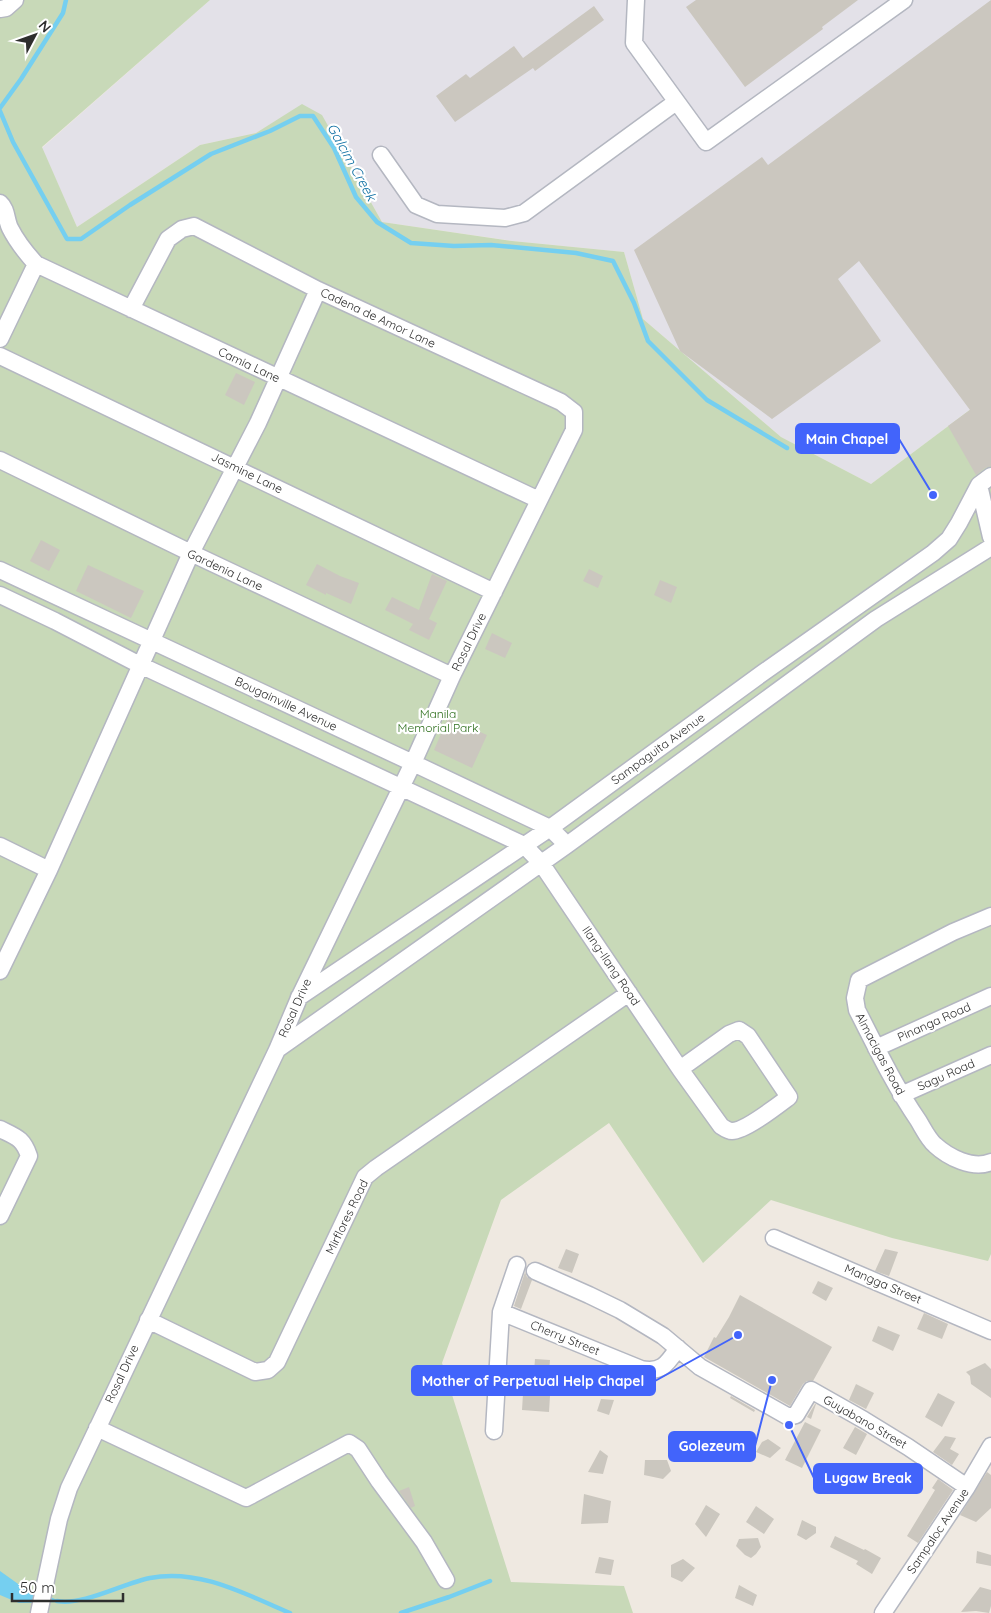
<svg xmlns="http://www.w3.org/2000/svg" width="991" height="1613" viewBox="0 0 991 1613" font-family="Quicksand,sans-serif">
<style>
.industrial{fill:#e3e1e8}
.cemetery{fill:#c8d9b8}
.water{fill:#75cff0}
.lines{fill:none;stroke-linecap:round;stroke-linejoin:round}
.stream{stroke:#75cff0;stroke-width:4.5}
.building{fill:#cbc7bf}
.minor-casing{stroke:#b4b7c1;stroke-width:19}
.minor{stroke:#fff;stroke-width:16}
.labels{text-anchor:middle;stroke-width:4.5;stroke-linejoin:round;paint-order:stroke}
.street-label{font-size:12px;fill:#2e2e2e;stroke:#fff}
.park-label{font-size:12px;fill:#2c6e1b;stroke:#fff}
.water-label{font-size:14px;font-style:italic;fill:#0d6fa3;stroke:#fff}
.leader{fill:none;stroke:#4264fb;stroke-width:2}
.callout-dot{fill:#4264fb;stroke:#fff;stroke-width:2}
.callout{fill:#4264fb;stroke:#4264fb;stroke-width:2}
.callout-label{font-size:14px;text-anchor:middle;font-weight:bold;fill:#fff}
</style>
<rect width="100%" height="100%" fill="#efe9e1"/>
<path class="industrial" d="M210,0H991V394L871,484L781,437L643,319L624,252L513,241L382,222L351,166L302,105L256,133L200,145L77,227L42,148Z"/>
<path class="cemetery" d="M0,0H210L42,147L77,227L200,145L256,133L302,104L322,115L382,222L512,241L624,252L643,319L781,437L871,484L991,394V1254L988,1261L892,1238L771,1200L703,1263L609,1123L501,1200L442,1363L511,1582L624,1586L633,1613H0Z"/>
<path class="water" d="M0,1571L21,1586L63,1602L19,1603L0,1595Z"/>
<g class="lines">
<path class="stream" d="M0,108L21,79L63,13L66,0
M0,111L13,142L67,239H81L130,205L211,154L270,131L300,116H313L334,148L356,197L377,222L411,243L454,246L491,245L576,253L613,261L634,303L648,341L707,400L787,448
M57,1601C83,1606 124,1583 150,1578C199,1568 247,1595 290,1613
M401,1613L449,1597L490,1581"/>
</g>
<path class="building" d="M696,0H858L822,27L823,29L745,87L686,7Z
M991,0V466L985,468L976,475L948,426L970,410L859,261L838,279L881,341L772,419L680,351L634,250L762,157L768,165Z
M594,6L604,20L535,71L533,68L455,122L436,96L466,74L470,78L514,46L523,58Z
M236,373L255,382L244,405L225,395Z
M41,540L60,550L49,571L30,561Z
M317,564L340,576L359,583L351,604L326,593V595L306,585Z
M88,565L144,591L131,618L76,591Z
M589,569L603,576L598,588L583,581Z
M432,574L447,581L429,619L437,623L429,640L409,630L413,624L385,610L392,597L419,610Z
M660,580L677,587L671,603L654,595Z
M492,633L512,643L505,658L485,649Z
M448,718L487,735L472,768L434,750Z
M566,1249L579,1254L572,1273L558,1268Z
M885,1249L898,1252L889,1276L875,1271Z
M525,1272L527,1277L532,1280L521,1309L514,1306Z
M818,1281L833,1288L826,1301L812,1293Z
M740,1295L832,1347L813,1381H807L803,1384L790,1406L704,1357L714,1337L716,1338L729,1317Z
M924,1313L948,1324L942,1339L917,1329Z
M878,1326L900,1335L893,1351L872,1341Z
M535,1359L550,1360L549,1373L534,1372Z
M985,1363L991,1369V1398L971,1384L970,1376L966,1372Z
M856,1384L874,1393L866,1409L849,1400Z
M938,1393L955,1402L942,1427L925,1417Z
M523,1394L550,1396L549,1412L522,1410Z
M731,1396L755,1410L754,1412L730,1398Z
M601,1399L614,1400L609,1415L597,1411Z
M815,1404H816L811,1419L807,1417Z
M805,1422L821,1430L802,1468L785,1460Z
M855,1427L867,1434L856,1455L843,1448Z
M945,1436L956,1438L950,1449L959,1454L952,1465L933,1452Z
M768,1439L781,1448L770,1458L756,1452L762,1442Z
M600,1450L608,1456L603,1474L588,1472Z
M645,1460H667L671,1471L663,1479L644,1475Z
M851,1463L860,1476L851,1488L839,1482Z
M987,1472L991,1475V1508L976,1522L960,1515Z
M938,1479L953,1490L918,1543L907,1536L935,1490L932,1488Z
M409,1487L415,1506L411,1508L399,1491Z
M584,1494L611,1501L608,1523L581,1524Z
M706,1505L720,1514L706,1537L695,1524Z
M756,1506L774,1519L764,1534L746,1522Z
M802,1520L816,1527V1533L806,1540L797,1535Z
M835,1536L864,1550L865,1549L881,1558L872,1574L856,1564L858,1561L830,1547Z
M758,1538L761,1547L756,1554L751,1558L745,1555L736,1546L739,1539Z
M977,1551L991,1555V1566L976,1563Z
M599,1557L614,1560L611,1575L595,1573Z
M683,1559L695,1568L682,1582L671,1577V1565Z
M739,1585L757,1595L753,1606L735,1598Z
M980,1587L991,1590V1606L989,1613L976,1611L961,1612Z"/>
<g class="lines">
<defs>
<path id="minor" d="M636,0L634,43L706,142L904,0
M0,9L6,8L15,0
M381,155L416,205L437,214L505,218L524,213L676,102
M0,203C7,209 6,220 10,228C17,242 26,253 36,264L539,500
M0,339L36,264
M0,356L494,592
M0,460L191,553L452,676
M979,485L991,537
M0,570L413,763L550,828L567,845
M0,595L55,621L140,665L524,845L541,863L680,1069
M0,846L49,870
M991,916L953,932L859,980L855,998L857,1010C876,1047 894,1085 918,1120C923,1128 928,1139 935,1145C948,1157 973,1170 991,1162
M0,971L49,870L191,553L258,423L318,290
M299,997L550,828L764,672L933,553L949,539L959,523L979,485L991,476
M739,1030L748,1036L789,1097C777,1106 745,1131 732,1131C728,1131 724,1128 721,1126L680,1069L729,1034Z
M876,1048L991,996
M278,1049L567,845L876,619L991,547
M901,1095L991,1055
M0,1129C16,1137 23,1138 29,1156L0,1216
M774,1238L991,1331
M535,1271L589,1295L620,1310L663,1336L700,1367L787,1416H792L796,1415L811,1390L864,1420L908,1447L967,1487
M501,1312L641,1369C662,1373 667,1364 678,1348
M148,1320L255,1372L268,1370L277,1362L365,1177L376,1168L629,993
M97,1428L246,1498L252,1495L349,1443L358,1449L379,1481L424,1542L446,1580
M494,1431L501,1312L517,1265
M39,1613L59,1519L69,1488L277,1050L299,998L413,763L452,676L574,430V412L561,402L318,290L194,226L182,229L168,239L131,309
M883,1613L967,1487L991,1446"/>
</defs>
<use href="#minor" class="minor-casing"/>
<use href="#minor" class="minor"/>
</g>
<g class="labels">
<g class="street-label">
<text transform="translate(378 318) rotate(25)" y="4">Cadena de Amor Lane</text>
<text transform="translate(249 365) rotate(25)" y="4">Camia Lane</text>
<text transform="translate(247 473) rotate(26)" y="4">Jasmine Lane</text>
<text transform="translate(225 570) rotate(25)" y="4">Gardenia Lane</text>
<text transform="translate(469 642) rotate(-64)" y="4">Rosal Drive</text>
<text transform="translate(286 704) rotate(25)" y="4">Bougainville Avenue</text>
<text transform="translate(658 749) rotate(-36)" y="4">Sampaguita Avenue</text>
<text transform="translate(611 966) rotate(56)" y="4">Ilang-Ilang Road</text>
<text transform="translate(295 1008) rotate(-66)" y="4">Rosal Drive</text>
<text transform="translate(934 1022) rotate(-24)" y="4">Pinanga Road</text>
<text transform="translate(880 1054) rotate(62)" y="4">Almacigas Road</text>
<text transform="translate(946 1075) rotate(-24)" y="4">Sagu Road</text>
<text transform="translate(347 1217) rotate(-64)" y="4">Mirflores Road</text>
<text transform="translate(883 1284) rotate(23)" y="4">Mangga Street</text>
<text transform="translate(565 1338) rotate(22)" y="4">Cherry Street</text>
<text transform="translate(122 1374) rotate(-65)" y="4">Rosal Drive</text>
<text transform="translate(865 1422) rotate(30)" y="4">Guyabano Street</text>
<text transform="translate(938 1531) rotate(-56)" y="4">Sampaloc Avenue</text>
</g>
<g class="park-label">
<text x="438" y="718">Manila<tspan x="438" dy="14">Memorial Park</tspan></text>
</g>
<g class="water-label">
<text transform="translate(352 162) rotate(61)" y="5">Galcim Creek</text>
</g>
</g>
<path class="leader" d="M933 495L899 439M738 1335L655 1381M772 1380L755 1446M789 1425L814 1478"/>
<g class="callout-dot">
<circle cx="933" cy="495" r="5"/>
<circle cx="738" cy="1335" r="5"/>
<circle cx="772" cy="1380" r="5"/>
<circle cx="789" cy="1425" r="5"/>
</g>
<g class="callout">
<rect x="796" y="424" width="103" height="29" rx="5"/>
<rect x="412" y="1366" width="243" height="29" rx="5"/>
<rect x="669" y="1432" width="86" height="29" rx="5"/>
<rect x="814" y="1464" width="108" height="29" rx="5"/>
</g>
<g class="callout-label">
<text x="847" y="444">Main Chapel</text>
<text x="533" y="1386">Mother of Perpetual Help Chapel</text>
<text x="712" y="1451">Golezeum</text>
<text x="868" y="1483">Lugaw Break</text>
</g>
<g transform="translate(35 35) rotate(49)" stroke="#ffffff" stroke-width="4" paint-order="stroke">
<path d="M0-4L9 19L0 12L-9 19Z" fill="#2e2e2e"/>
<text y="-8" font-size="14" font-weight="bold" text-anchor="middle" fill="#2e2e2e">N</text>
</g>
<path d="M12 1593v8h111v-8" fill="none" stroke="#2e2e2e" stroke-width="2.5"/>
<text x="20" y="1593" font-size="15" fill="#2e2e2e" stroke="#ffffff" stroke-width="4" paint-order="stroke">50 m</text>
</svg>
